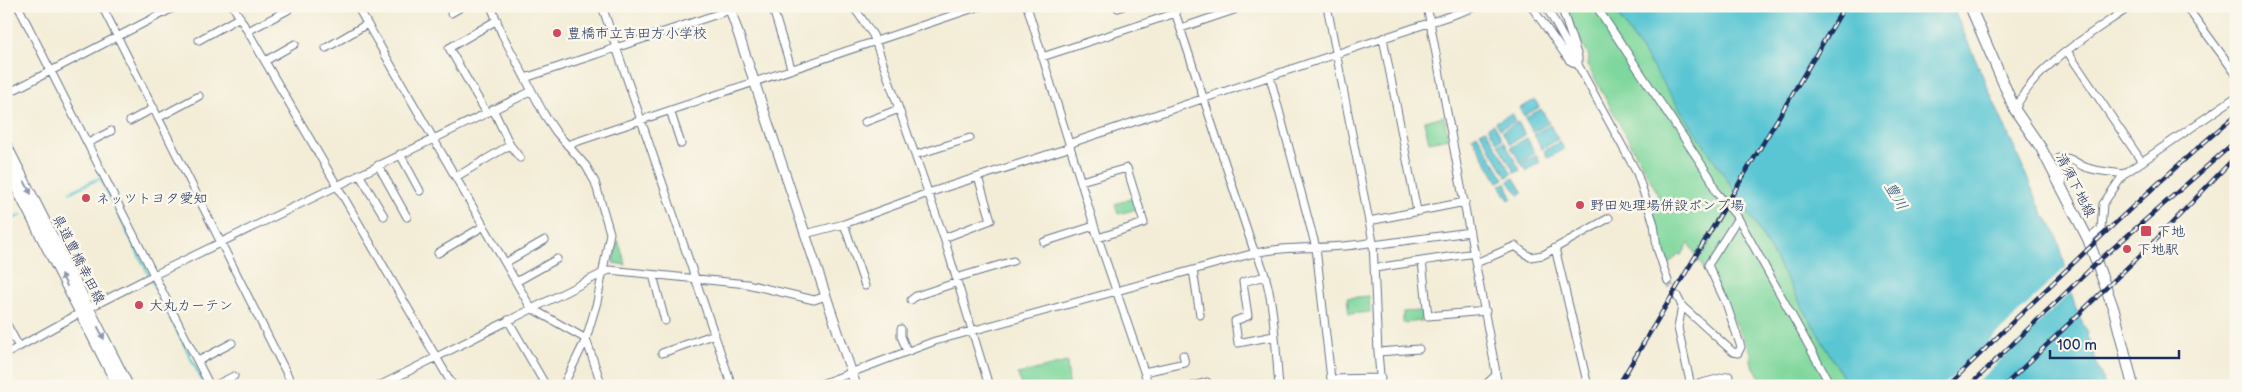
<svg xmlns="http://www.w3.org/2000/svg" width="2242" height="392" viewBox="0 0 2242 392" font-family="'Balsamiq Sans','Klee One',sans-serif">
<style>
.green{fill:#7ed79c;stroke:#4c837d}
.water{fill:#5ac6d3;stroke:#3a7a98}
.pier{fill:#f3edd7}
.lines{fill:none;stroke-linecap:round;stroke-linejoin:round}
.stream{stroke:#5ac6d3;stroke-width:2.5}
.minor-tunnel{stroke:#c8c7bf;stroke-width:7;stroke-dasharray:7 3.5;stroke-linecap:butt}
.minor-casing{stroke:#677288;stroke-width:9}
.tertiary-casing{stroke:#677288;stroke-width:11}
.secondary-casing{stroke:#677288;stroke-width:12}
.minor{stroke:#fff;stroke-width:7}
.tertiary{stroke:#fff;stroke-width:9}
.secondary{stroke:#fff;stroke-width:10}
.rail-casing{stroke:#1b2f5e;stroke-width:4.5}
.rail{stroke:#fbf7ec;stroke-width:2.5;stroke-dasharray:8;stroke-linecap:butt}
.oneway{fill:#8d97ae}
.poi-dot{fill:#d1495b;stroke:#fbf7ec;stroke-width:2}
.labels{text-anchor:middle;stroke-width:5;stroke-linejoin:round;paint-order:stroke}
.poi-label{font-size:14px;fill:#1b2f5e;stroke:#fbf7ec;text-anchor:start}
.street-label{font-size:14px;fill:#1b2f5e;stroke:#fbf7ec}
.water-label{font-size:15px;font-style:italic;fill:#2e5c81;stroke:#fbf7ec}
</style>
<rect width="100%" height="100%" fill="#fbf7ec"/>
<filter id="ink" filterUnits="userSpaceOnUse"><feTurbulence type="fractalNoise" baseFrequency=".02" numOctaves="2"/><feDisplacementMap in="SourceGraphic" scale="10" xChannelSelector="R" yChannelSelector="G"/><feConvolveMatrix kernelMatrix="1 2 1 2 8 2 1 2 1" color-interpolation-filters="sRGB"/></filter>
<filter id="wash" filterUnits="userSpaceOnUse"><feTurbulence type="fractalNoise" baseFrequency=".0096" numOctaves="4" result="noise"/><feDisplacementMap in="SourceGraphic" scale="20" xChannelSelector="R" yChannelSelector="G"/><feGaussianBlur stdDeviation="1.12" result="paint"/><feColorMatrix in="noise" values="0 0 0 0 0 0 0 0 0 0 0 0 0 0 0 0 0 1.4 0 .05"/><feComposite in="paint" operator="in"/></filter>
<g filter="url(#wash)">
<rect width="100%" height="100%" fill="#f3edd7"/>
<path class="green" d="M1560,6H1612L1746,208L1848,386H1765L1751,362V352L1689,243L1682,255L1679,254L1665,268L1651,204L1658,194L1588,66L1589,56Z
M1444,116L1448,138L1429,142L1424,121Z
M1134,198L1137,209L1118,214L1115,204Z
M618,240L626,265L613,263Z
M1369,296L1370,312L1349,314L1347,298Z
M1421,311L1422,321L1403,323V312Z
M1067,362L1069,385L1021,386L1018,374Z"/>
<path class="water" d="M1612,6H1952L2043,214C2069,241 2064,300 2088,332L2087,336L2105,386H1848L1746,208Z
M1535,100L1539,107L1524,116L1520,108Z
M1541,109L1549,123L1533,132L1525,118Z
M1512,113L1516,121L1500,129L1496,122Z
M1518,122L1525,135L1510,144L1502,131Z
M1494,124L1502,139L1497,142L1488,127Z
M1550,125L1558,139L1542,149L1534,134Z
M1486,129L1512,174L1507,177L1480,132Z
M1477,134L1504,179L1498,182L1472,137Z
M1527,138L1535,153L1520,162L1511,147Z
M1504,141L1520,170L1515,173L1498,144Z
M1560,141L1564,149L1548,158L1544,151Z
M1537,155L1540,162L1526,171L1521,163Z
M1514,178L1523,193L1519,195L1508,181Z
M1506,183L1512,198L1509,200L1500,185Z"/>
<path class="pier" d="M2067,266L2073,290L1973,386H1943Z"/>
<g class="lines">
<path class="stream" d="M70,192L100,178L205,386
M6,222L21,215"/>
</g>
</g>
<g filter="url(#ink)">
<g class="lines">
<path class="minor-tunnel" d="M1668,281L1677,296"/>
<defs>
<path id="minor" d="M18,6L210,386
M102,6L293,386
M233,6L453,386
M357,6L531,308L586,339L602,386
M491,6L502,34L544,114L556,132L586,166L595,182L610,233L597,302L586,339L563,386
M602,6L732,386
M772,6L791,68
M853,6L873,35L877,46L944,238L989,386
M1027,6L1098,238L1149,386
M1173,6L1253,248C1275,281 1275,346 1279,386
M1327,6L1373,242L1378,352L1381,386
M1427,6L1495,367L1496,375L1484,386
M1531,6L1569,60L1578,65V57L1561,6
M1546,6L1637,173L1654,224L1657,248L1668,281
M1596,6L1710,177L1716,192L1738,218
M2186,6L2236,74
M1118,8L1123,6
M451,13L463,6
M1181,28L1234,10
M248,31L288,10
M1383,38L1417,211
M199,40L240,17
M326,48L367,24
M2067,51L2142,162
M1042,57L1176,13
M265,61L295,44
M1270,77L1316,248L1331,379L1381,378
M525,78L730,10
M6,94L177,6
M670,110L681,144
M2015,110C2032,67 2094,32 2131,6
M486,112L449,48L497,20
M158,118L199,96
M130,121L154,108
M865,122L899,109
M88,143L111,131
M510,145L520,158
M567,145L980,6
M400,154L420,191
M915,155L970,138
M378,165L407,217
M359,174L384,216
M456,177L510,145L493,109
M1081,181L1127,168L1144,223L1098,238
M2058,181H2063L2059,158C2072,156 2077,165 2088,168C2100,172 2113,172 2124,174
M1369,221L1465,202
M844,224L865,286
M805,234L844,224L928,193L1065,149L1074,142L1479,6
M944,238L991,220L978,177
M2088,239L2101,229L2103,204L2124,174L2236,97
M1044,242L1094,226
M1373,245L1470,232
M1555,248L1588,386
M438,253L484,226
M1422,261L1428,316L1486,311
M505,263L545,240
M1476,263L1515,246L1530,257L1543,255L1609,218
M1375,268L1475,253
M1193,270L1200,315
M653,275L665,321
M152,276L532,91
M1266,276L1243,282L1248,316L1235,321L1238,343L1274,336
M956,278L1013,261
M516,282L557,259
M1677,296L1682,306L1733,352L1738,353L1741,347L1726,303L1708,265L1738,218L1831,386
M911,300L916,296L958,282
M1682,306L1678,328L1691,386
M89,308L148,278
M508,320L546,386
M6,323L19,347
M901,329V336L907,351
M1378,352L1419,349
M662,353L715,334
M6,354L80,313
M198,361L232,343
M1144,372L1185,363L1183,355
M1496,375L1498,386
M214,386L234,376
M379,386L609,270L747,284L814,300L826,296
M816,386L935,341L1251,254C1291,244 1332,251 1373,242
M1193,386L1207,382
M1690,386L1729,376"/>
<path id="tertiary" d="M729,6L856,386"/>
<path id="secondary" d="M1970,6L2015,110L2041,148L2088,239L2114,310L2133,386
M6,145L128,386
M6,167L118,386"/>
</defs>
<use href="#minor" class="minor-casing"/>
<use href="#tertiary" class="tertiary-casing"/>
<use href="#secondary" class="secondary-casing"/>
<use href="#minor" class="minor"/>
<use href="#tertiary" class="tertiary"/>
<use href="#secondary" class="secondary"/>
<defs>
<path id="rail" d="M1618,386L1845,6
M1947,386C2042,294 2135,200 2236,115
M1969,386L2103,257L2236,141
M2004,386L2154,242L2236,156"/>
</defs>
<use href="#rail" class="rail-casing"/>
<use href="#rail" class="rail"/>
</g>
<defs><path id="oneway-solid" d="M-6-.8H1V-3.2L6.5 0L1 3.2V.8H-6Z" transform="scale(1.25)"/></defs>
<g class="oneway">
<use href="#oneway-solid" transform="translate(28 188) rotate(63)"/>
<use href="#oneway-solid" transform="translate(64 280) rotate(-117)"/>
<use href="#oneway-solid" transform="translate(101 333) rotate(63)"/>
</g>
</g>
<g class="poi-dot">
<circle cx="557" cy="33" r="5"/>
<circle cx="86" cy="198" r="5"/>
<circle cx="1580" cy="205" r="5"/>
<rect x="2140" y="225" width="12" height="12" rx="2.5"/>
<circle cx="2127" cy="249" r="5"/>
<circle cx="139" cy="305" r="5"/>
</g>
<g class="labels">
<g class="poi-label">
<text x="567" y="38">豊橋市立吉田方小学校</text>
<text x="96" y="203">ネッツトヨタ愛知</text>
<text x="1590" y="210">野田処理場併設ポンプ場</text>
<text x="2157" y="236">下地</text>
<text x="2137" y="254">下地駅</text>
<text x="149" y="310">大丸カーテン</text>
</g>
<g class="street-label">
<text transform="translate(2076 185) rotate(63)" y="5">清須下地線</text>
<text transform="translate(79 259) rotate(63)" y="5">県道豊橋幸田線</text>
</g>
<g class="water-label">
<text transform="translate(1896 196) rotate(60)" y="5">豊川</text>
</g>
</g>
<rect width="2242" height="392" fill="none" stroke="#fbf7ec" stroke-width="25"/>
<path d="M2050 350v8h129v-8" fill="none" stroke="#1b2f5e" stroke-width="2.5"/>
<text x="2057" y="350" font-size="15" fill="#1b2f5e" stroke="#fbf7ec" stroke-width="4" paint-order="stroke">100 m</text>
</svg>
